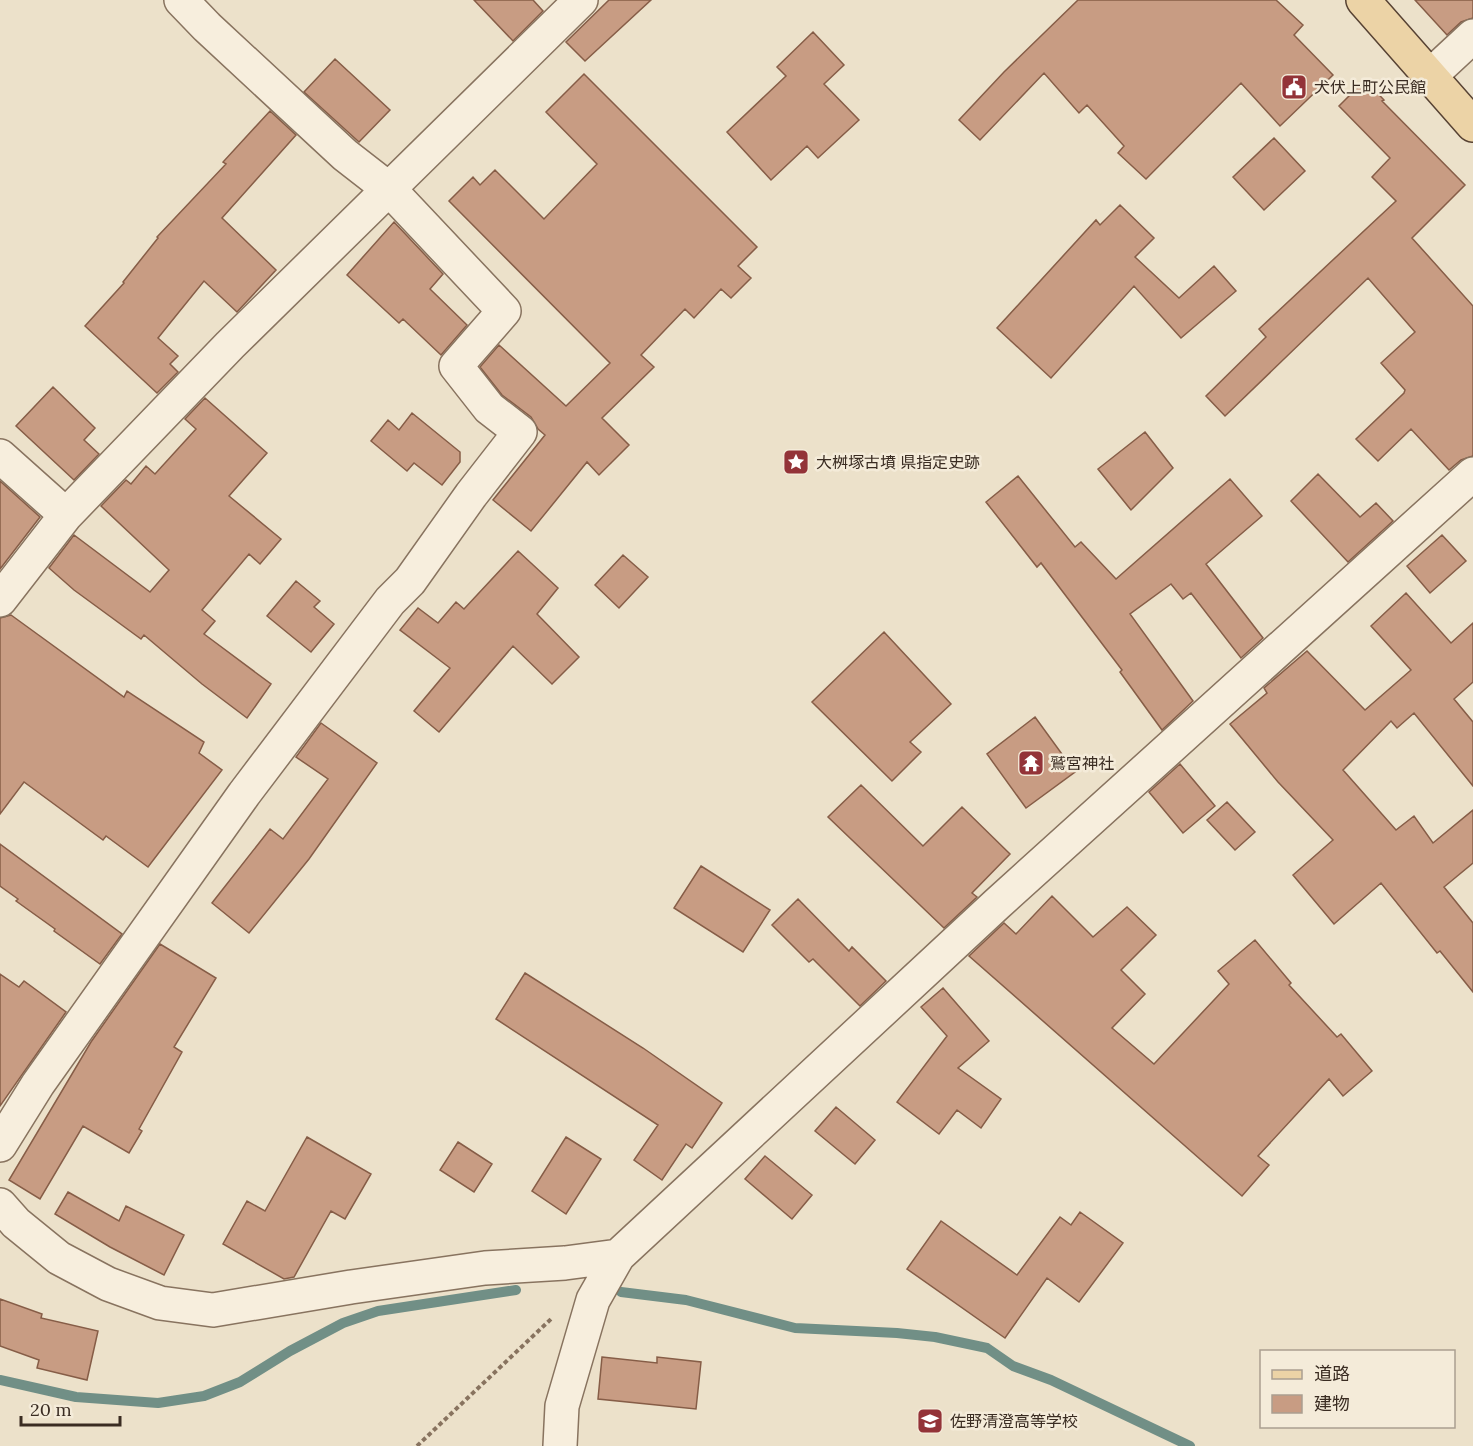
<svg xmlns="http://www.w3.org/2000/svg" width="1473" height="1446" viewBox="0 0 1473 1446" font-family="Lora,'Noto Sans JP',serif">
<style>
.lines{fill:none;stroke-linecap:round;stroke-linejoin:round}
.stream{stroke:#718f86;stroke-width:10}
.building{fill:#c89c83;stroke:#865d47;stroke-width:1.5}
.minor-casing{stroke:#88735f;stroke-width:36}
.major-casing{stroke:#574233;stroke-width:36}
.path{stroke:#88735f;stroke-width:4;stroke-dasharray:4.5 3;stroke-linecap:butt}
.minor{stroke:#f7eedd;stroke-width:33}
.major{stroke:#ecd3a6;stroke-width:33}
.labels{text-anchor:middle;stroke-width:5;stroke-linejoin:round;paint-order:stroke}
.poi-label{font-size:16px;fill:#3a2c22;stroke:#f4ebd9;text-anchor:start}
</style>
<rect width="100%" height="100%" fill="#ece1ca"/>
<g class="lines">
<path class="stream" d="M621,1292L686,1300L795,1328L897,1333L935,1337L987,1348L1013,1366L1051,1380L1190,1446
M0,1380L76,1397L158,1403L204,1396L240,1382L290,1351L343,1323L378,1311L516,1290"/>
</g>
<path class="building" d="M474,0H533L543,11L513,41Z
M609,0H651L585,61L566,42Z
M1078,0H1276L1303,25L1294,35L1333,75L1280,126L1241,83L1146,179L1118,153L1124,146L1087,105L1079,113L1044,73L980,140L959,120L1004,72Z
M1415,0H1473V18L1461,22L1447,35Z
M813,32L844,65L824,84L859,120L818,158L807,146L771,180L727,132L786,76L777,67Z
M335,59L390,110L359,142L304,92Z
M584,74L757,247L738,266L751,278L731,298L721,289L694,318L685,309L641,355L654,367L602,418L629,445L599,475L587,462L531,531L493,500L545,435L538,429L531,417L502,395L480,367L499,345L566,406L610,363L449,201L473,177L480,185L495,170L544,219L597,164L546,112Z
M1365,80L1384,100L1382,101L1465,185L1412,238L1473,306V456L1461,460L1449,470L1411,429L1378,461L1356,439L1404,393L1405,390L1381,363L1415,332L1368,278L1225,416L1206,396L1266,337L1259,329L1396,201L1372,177L1390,158L1339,106Z
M270,111L296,135L222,218L276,270L237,312L204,281L158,338L178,356L170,364L178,372L157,393L85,326L124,283L123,282L158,238L157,237L226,164L223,162Z
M1274,138L1305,171L1264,210L1233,177Z
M1120,205L1154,238L1135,257L1179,298L1214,266L1236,291L1181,338L1134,286L1051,378L997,328L1096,220L1100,225Z
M394,222L443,274L430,289L467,325L441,355L403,319L399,323L347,275Z
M53,387L95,428L84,440L99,454L74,480L16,426Z
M205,398L267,453L229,496L281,539L260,564L249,554L202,610L215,621L204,634L271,684L247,718L202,684L144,635L141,639L74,590L49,568L74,535L150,592L169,570L101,506L126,480L131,484L146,466L155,474L196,429L185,419Z
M412,413L460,452V462L442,485L414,463L407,471L371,441L388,420L399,430Z
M1145,432L1173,468L1131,510L1098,469Z
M1318,474L1360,517L1376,503L1393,521L1348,562L1291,501Z
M1018,476L1075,547L1081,542L1116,579L1230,479L1262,516L1206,564L1263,638L1241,658L1191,593L1183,599L1171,584L1130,614L1193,701L1162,730L1120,672L1122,670L1041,563L1037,567L986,502Z
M0,481L40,517L0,569Z
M1442,535L1466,561L1430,593L1407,566Z
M518,551L558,588L537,614L579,657L552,684L513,646L439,732L414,711L450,668L400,630L418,608L438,623L456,602L464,609Z
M623,555L648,577L619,608L595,585Z
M296,581L320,601L314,607L334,624L311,652L267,616Z
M1406,593L1451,643L1473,623V682L1454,699L1473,722V786L1414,713L1397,728L1391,721L1343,770L1396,830L1414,816L1433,843L1473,810V863L1444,887L1473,923V992L1440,951L1437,953L1381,883L1334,924L1293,875L1333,840L1278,782L1230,724L1267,693L1264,688L1307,651L1365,710L1411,670L1371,626Z
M11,615L124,697L127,691L204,742L199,753L222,770L148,867L106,836L103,840L24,782L0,814V618Z
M884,632L951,704L910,742L921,752L892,781L812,702Z
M1035,717L1075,772L1026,808L987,754Z
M321,723L377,763L309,859L249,933L212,903L270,829L283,839L328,779L296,757Z
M1180,764L1215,806L1183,833L1149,792Z
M861,785L923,846L962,807L1010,854L972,893L977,897L944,928L828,817Z
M1227,802L1255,832L1235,850L1207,820Z
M0,844L122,934L100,964L54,931L55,929L16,901L18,899L0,886Z
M701,866L770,910L743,952L674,908Z
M1052,896L1093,937L1127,907L1156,935L1121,970L1145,994L1112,1028L1154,1064L1229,984L1218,971L1255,940L1291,983L1289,985L1337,1037L1341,1034L1372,1071L1343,1096L1329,1079L1258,1156L1269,1165L1242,1196L969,956L1004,923L1016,934Z
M798,899L849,951L852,947L886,981L860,1006L813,959L809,962L772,925Z
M160,944L216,978L174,1047L182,1052L139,1129L142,1131L129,1153L83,1126L40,1199L9,1180L91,1042Z
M525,973L643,1048L722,1103L692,1148L686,1144L662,1180L634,1160L658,1125L496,1019Z
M0,974L19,987L24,981L66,1012L0,1106Z
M943,988L989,1041L958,1068L1001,1099L981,1128L957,1110L939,1134L897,1102L947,1036L921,1007Z
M836,1107L875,1140L855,1164L815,1131Z
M307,1137L371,1174L345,1219L331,1211L294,1277L284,1279L223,1244L247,1201L265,1211Z
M566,1137L601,1159L566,1214L532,1191Z
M458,1142L492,1164L474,1192L440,1170Z
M765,1156L812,1195L792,1219L745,1179Z
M68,1192L119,1221L126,1206L184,1235L164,1275L110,1247L55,1214Z
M1080,1212L1123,1243L1079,1302L1047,1278L1005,1338L907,1269L941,1221L1017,1275L1060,1217L1071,1225Z
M0,1299L42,1314L41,1318L98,1331L87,1380L37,1368L39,1360L0,1346Z
M602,1357L657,1363V1357L701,1362L696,1409L598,1399Z"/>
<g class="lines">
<defs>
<path id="minor" d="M1430,76L1473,36
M0,456L66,515
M0,600L66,515L230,345L581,0
M0,1145L38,1084L244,794L390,601L410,581L471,495L520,432L489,408L456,366L504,311L390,190L345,155L207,27L181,0
M0,1205L16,1223L59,1258L108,1284L160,1303L213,1310L351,1287L485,1268L565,1263L618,1256
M560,1446L562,1406L593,1300L618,1256L997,904L1473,474"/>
<path id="major" d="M1363,0L1473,125"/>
</defs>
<use href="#minor" class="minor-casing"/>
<use href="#major" class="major-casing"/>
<path class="path" d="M417,1446L551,1319"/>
<use href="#minor" class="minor"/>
<use href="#major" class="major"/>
</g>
<defs>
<symbol id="civic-square" viewBox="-11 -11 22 22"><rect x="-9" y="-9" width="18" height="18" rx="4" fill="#933338" stroke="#f4ebd9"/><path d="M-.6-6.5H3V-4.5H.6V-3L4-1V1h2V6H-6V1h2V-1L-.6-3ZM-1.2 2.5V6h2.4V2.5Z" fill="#fff"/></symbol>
<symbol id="sight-square" viewBox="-11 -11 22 22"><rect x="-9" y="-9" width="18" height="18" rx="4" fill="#933338" stroke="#f4ebd9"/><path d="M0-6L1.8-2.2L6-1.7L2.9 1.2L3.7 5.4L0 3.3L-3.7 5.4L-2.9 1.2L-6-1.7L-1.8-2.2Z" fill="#fff"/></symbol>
<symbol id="temple-square" viewBox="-11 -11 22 22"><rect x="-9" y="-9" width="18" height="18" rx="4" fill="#933338" stroke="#f4ebd9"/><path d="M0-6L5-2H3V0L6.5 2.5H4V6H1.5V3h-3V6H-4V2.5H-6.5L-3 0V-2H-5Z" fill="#fff"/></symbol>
<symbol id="school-square" viewBox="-11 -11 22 22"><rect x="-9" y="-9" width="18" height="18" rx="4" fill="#933338" stroke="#f4ebd9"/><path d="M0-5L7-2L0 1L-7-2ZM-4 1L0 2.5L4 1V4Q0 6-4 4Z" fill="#fff"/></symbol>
</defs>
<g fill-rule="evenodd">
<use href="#civic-square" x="1279" y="72" width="30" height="30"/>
<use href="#sight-square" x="781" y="447" width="30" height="30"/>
<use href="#temple-square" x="1016" y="748" width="30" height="30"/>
<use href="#school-square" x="915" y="1406" width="30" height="30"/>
</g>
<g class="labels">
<g class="poi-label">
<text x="1314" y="93">犬伏上町公民館</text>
<text x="816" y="468">大桝塚古墳 県指定史跡</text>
<text x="1050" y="769">鷲宮神社</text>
<text x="950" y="1427">佐野清澄高等学校</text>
</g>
</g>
<rect x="1260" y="1350" width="195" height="78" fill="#f4ebd9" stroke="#aa9f90" stroke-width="1.5"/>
<rect x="1272" y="1370" width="30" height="9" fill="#ecd3a6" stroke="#aa9f90" stroke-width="1.5"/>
<text x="1314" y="1380" font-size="18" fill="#3a2c22">道路</text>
<rect x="1272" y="1395" width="30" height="18" fill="#c89c83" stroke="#aa9f90" stroke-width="1.5"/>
<text x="1314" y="1410" font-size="18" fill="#3a2c22">建物</text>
<path d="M21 1416v9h99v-9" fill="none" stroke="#3a2c22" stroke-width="3"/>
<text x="30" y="1416" font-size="18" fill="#3a2c22" stroke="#f4ebd9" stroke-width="4.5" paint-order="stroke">20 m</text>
</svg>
